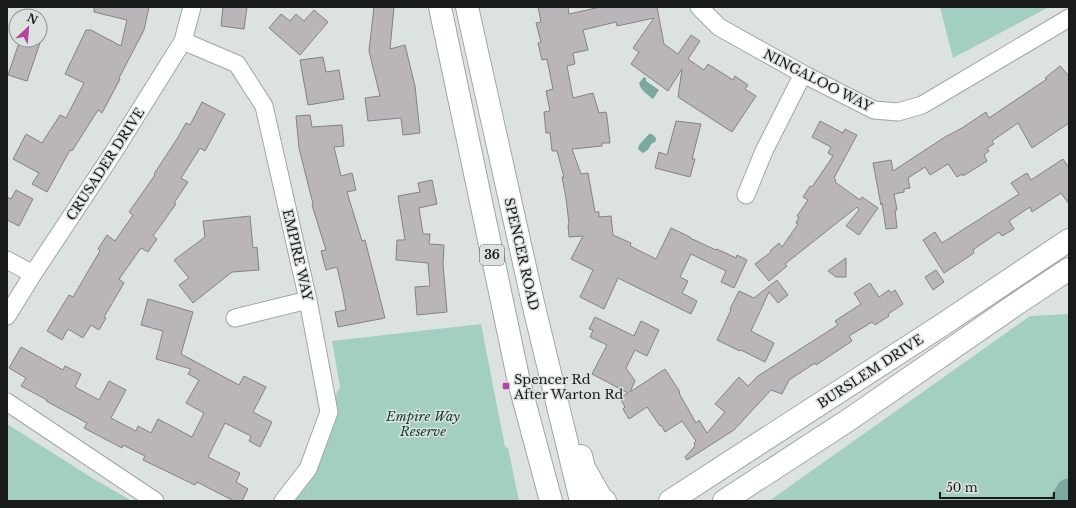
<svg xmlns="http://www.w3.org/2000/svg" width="1076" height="508" viewBox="0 0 1076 508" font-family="'Libre Baskerville',serif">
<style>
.green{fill:#a3cfc3}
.water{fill:#7ca99d}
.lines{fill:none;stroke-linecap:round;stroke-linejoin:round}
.river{stroke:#7ca99d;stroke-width:27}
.building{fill:#bab5b9;stroke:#868184}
.street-casing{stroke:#a0a6a4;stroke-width:19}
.primary-casing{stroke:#a0a6a4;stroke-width:24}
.street{stroke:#fff;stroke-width:17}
.primary{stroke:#fff;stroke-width:22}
.poi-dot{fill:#b6449e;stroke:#dbe2e0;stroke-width:1.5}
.labels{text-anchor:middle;stroke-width:3;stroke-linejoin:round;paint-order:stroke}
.shield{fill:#dbe2e0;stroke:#525755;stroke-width:1}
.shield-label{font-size:12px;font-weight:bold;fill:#181b1a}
.street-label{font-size:13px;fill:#181b1a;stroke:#dbe2e0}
.poi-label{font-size:13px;fill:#181b1a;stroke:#dbe2e0;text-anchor:start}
.park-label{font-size:13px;font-style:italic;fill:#113b32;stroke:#dbe2e0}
</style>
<rect width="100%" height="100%" fill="#dbe2e0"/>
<path class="green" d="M940,7H1049L953,58Z
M1069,314V501H769L1030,316Z
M481,324L505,447L508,448L519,501H291L332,402L340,387L332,341Z
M7,424L97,481L132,501H7Z"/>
<path class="water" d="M644,77L646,78V81L659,90L653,99C647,94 641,91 639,83Z
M649,134H652L656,138C656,143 654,142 651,144C649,149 647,151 643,153L640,151L638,149L639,145Z"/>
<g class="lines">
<path class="river" d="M1064,501L1069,492"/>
</g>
<path class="building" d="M94,7H149L144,30L119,78L120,79L102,113L98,110L72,151L70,150L47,192L32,184L39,173L13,159L26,134L42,143L60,115L66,118L84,83L65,74L86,30H91L121,46L127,20L94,12Z
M223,7H247L244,29L221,26Z
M374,7H394L390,49L405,45L415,86L420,133L403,135L401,118L368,121L365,98L380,96L369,51Z
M538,7H568L569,14L600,7H657L664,44L678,54L691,35L700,41L688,59L704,70L708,64L733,80L735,76L748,85L745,89L756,96L732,132L678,97L682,69L668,91L631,64L639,52L633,48L654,18L617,26L616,22L583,30L588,50L573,53L575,64L567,66L573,98L593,93L599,113L606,112L607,117L610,143H602V146L572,149L581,174L588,173L595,212H599V217L611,216L613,235L631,243L630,246L656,259L671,228L690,237V238L716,250L717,249L736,258L737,255L747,260L734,288L721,282L726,271L691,254L680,277L688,281L682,293L697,301L691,314L618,278L604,309L580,297L593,270L571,259L583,236L569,237L568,225L569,224L566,198L562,177H564L557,151H552L550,133H546L544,112L550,111L546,91L553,89L547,59L542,60L538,43L541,42L536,23L541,22Z
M314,10L328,22L300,55L269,28L281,14L290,21L296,14L304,21Z
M20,40H41L27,81L8,75Z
M323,57L326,72L339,70L344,99L308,105L300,60Z
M1060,66L1069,76V123L1032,148L1018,123L992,141L994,144L987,148L989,151L984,155L987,161L963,176L962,174L957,177L948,164L930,175L925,167L908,178L910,188L904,189V192L894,194L897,210H895L897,228L886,229L882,203L881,205L873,163L891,160L893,171L945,137L962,128L986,112L989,118L1047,79L1045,78Z
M202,102L225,114L205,151L200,148L181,178L188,182L174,203L176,204L153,236L157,239L148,252L141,248L119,279L124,283L104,317L106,318L99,330L91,325L83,338L68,329L62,340L47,331L69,295L73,297L100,251L98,249L107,235L115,241L133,215L129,212L155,175L154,174L177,139L186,123L190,125Z
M310,115L312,127L342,125L344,146L334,147L341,176L352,173L356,190L347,192L362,241L365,240L385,318L338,327L335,312L346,310L343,293L337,267L326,270L321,251L326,250L312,205L313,204L299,148L296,116Z
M676,121L701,124L692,159H695L690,177L655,168L659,152L667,155Z
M820,121L843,133L845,129L857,135L834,178L836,180L835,182L860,200L862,197L878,208L859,235L846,226L859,210L857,207L785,264L787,266L769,281L755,264L771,252L770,251L779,243L782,247L798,224L796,223L799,217L797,216L808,200L803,197L810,186L812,187L833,156L828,153L831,147L812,137Z
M1063,159L1069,168V204L1061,193L1032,212L1030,207L1009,221L1014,229L1002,236L999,232L974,249V250L973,251L974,253L944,273L923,240L935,232L942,243L1019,194L1011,183L1027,173L1031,180Z
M432,180L437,204L419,208L423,234H430L429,244L444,245L443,264L447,312L417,315L415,287L430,286L428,263L396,260L397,240H405L398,196L420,192L418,183Z
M16,190L33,199L19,226L7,220V197L11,199Z
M250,216L253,248L257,247L259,270L232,272L193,303L179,285L189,278L174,260L205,237L203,221Z
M846,258V277H836L828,271Z
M936,270L944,282L933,290L925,277Z
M777,280L788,295L778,303L769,292L751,331L774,343L765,362L741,350L740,351L717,340L731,310L730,309L739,291L754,298Z
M870,283L879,297L889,290L891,293L895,290L903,304L888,314L889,316L875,325L872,322L849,336L852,341L816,365L815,363L789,380L782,394L771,390L734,430L687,460L685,457L695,446L694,443L696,441L682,421L665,432L661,425L660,426L647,407L629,419L623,409L625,407L620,398L628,393L592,374L607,345L590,337L593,330L589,329L595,317L634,336L641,321L659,330L647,356L635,350L626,368L635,381L630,392L665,369L680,392L679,393L696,423L699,420L707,433L725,412L715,404L739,377L748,386L758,376L838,325L835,321L861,304L854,293Z
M148,299L193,312L181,354L239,385L244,376L266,387L253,412L272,422L260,447L249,441L251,436L225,423L208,457L240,473L236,482L248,489L242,501H234L197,482L195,485L143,460L145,456L123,445L122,448L84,428L87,423L46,401L47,400L21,386L26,378L9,368L21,347L63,370L65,366L81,374L75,387L99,400L109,381L126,390L111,418L136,431L138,426L151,433L158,419L192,437L204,413L186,403L199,380L188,374L191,369L156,359L163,331L141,325Z"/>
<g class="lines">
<defs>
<path id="street" d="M699,7L719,27L803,74L874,110L898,112L922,105L1069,18
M183,41L237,64L264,106L308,300L329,412L308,469L283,501
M746,195L764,151L803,74
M7,260L33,274
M7,316L33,274L113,153L183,41L192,7
M235,318L308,300
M7,402L155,501"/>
<path id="primary" d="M440,7L519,382L551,501
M467,7L533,303L581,501
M581,456L584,468L601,498L605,501
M670,501L945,323L1069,240
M724,501L850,419L1012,307L1069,269"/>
</defs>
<use href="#street" class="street-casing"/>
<use href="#primary" class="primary-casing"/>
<use href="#street" class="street"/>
<use href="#primary" class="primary"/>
</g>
<rect class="poi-dot" x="502" y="382" width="8" height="8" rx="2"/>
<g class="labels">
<rect class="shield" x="480" y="245" width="24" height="20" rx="3"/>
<g class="shield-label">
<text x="492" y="259">36</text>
</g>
<g class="street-label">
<text transform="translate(818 80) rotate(27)" y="5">NINGALOO WAY</text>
<text transform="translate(105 164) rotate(-57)" y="5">CRUSADER DRIVE</text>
<text transform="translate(522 254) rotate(77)" y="5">SPENCER ROAD</text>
<text transform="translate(298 255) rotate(77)" y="5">EMPIRE WAY</text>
<text transform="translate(870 371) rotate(-33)" y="5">BURSLEM DRIVE</text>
</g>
<g class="poi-label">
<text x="514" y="384">Spencer Rd<tspan x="514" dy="15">After Warton Rd</tspan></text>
</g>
<g class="park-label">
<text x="423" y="421">Empire Way<tspan x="423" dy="15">Reserve</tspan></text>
</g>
</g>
<rect width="1076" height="508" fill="none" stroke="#181b1a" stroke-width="16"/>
<g transform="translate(28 28) rotate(26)"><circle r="19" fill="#dbe2e0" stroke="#8d9291"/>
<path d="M0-3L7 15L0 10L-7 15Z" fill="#b6449e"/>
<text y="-6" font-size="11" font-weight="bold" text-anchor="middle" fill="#181b1a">N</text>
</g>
<path d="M940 492v6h114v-6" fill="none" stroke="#181b1a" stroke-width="2"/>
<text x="946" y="492" font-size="12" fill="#181b1a" stroke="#dbe2e0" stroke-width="3" paint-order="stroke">50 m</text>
</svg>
